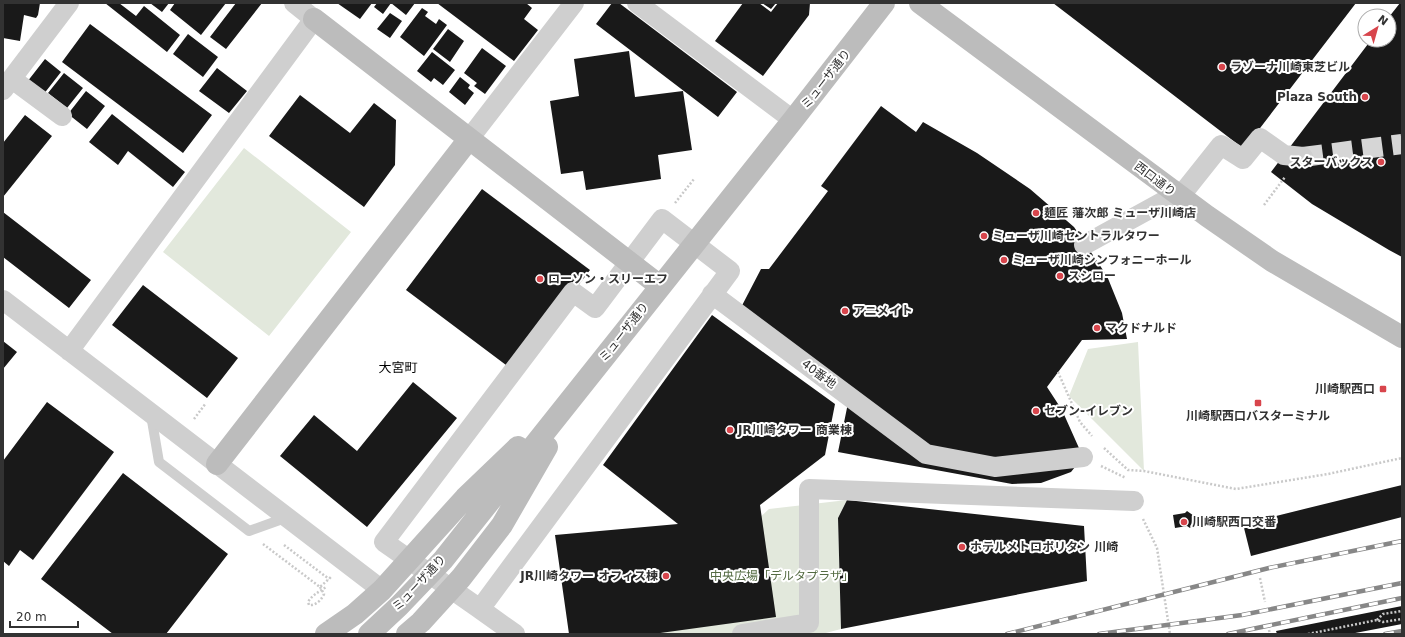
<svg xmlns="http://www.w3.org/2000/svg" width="1405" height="637" viewBox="0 0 1405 637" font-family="'DejaVu Sans','Noto Sans JP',sans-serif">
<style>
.green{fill:#e2e8dc}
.building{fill:#191919}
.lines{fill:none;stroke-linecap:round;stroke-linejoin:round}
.street-tunnel{stroke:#d6d6d6;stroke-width:20;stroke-dasharray:20 10;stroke-linecap:butt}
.path{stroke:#c9c9c9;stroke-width:2.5;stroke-dasharray:2 2;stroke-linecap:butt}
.lane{stroke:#cfcfcf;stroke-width:10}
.street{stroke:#cfcfcf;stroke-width:20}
.secondary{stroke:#bcbcbc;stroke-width:22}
.rail-casing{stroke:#878787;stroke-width:4.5}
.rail{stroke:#fff;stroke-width:3;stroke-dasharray:9;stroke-linecap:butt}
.poi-dot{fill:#d8454c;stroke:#fff;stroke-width:1.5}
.labels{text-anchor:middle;stroke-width:4;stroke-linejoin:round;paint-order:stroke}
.poi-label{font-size:12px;font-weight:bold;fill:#323232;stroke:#fff;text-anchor:start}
.street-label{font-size:12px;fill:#323232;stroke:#fff}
.park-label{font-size:12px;fill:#546b42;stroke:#fff}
.neighbourhood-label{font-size:13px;fill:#000;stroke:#fff}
</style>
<rect width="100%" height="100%" fill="#fff"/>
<path class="green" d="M244,148L351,232L269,336L163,252Z
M1138,342L1144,471L1069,396L1088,349Z
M847,500L838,518L841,629L822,634H632L769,509Z"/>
<path class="building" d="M3,3H40L38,15L36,18L24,15L20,41L3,38Z
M105,3H119L136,16L144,6L180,35L167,52Z
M150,3H169L162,12Z
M175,3H226L201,35L170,10Z
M236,3H262L226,49L210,37Z
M337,3H372L360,19Z
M377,3H415L406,15L391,3L383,14L374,7Z
M437,3H526L532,8L524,19L538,30L514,61Z
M612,3H619L737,92L718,117L596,24Z
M743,3H759L771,12L778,3H810L809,15L763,76L715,41Z
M762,3H776L771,9Z
M1053,3H1356L1244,149Z
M1400,3H1402V257L1389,250L1312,204L1271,172L1371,40H1389V17Z
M422,8L428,12L425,16L436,24L439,19L447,25L424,56L400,37Z
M390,13L402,21L390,38L377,29Z
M90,24L212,115L183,153L62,62Z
M448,29L464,41L450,62L433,49Z
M188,34L218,57L203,77L173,54Z
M482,48L506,66L485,94L474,86L477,83L464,73Z
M629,51L635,97L683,91L692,150L658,155L661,179L586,190L583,171L561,174L550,101L579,96L574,59Z
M432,52L455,70L443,85L434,78L431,82L417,71Z
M45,59L61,72L43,95L27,82Z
M217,68L247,91L229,113L199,91Z
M64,73L83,88L67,108L48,93Z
M460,77L470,85L468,88L474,93L465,105L449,92Z
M86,91L105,106L87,129L68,114Z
M300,95L350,133L374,103L396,120L395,165L364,207L269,136Z
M881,106L916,132L923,122L977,153L1030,189L1074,227L1107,276L1122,313L1127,339L1082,340L1047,387L1062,410L1083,457L1071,472L1041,483L1012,484L838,452L848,403L736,317L761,269H769L828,191L821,186Z
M112,114L185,172L173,187L128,151L118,165L89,142Z
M25,115L52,136L3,197V143Z
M482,189L590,270L514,371L406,290Z
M3,212L91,280L69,308L3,257Z
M143,285L238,358L207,398L112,325Z
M712,315L835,404L825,455L760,505L776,617L653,634H569L555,535L678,524L603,465Z
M3,341L17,352L3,369Z
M413,382L457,418L367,527L280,456L314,415L357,451Z
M47,402L114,452L33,560L20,550L9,566L3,561V461Z
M123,473L228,554L166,634H113L41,579Z
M1402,485V517L1251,556L1243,524Z
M847,500L1084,526L1087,581L841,629L838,518Z
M1187,511L1197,518L1190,528L1187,526L1175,528L1173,515L1185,513Z
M1402,606V624L1350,634H1277L1276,631Z"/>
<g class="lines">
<path class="street-tunnel" d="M1303,157L1402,144"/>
<path class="path" d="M675,203L694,179
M1264,205L1285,177
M1058,372L1080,422L1092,436
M194,419L206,403
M1104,448L1128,470L1144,471L1236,489L1328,474L1402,458
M1101,466L1126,478
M1143,519L1157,548L1170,634
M263,544L320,587L331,577
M284,545L329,579
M1260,578L1265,602
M320,587L324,594C322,599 316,606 309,605L308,602C312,595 319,592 326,587
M1377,620L1383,614L1402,611
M1269,630L1270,634
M1308,634L1377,620L1383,622L1402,619"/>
<path class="lane" d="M151,415L159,462L249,531L288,517"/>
<path class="street" d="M637,3L793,120
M12,79L62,116
M3,90L69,3
M469,139L574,3
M662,219L730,271L480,609L384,542L573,292L595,308Z
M1084,245L1186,189L1221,145L1243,159L1260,138L1284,155L1303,157
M712,294L926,454L995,467L1083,457
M3,300L382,590
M69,351L314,19L294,3
M480,609L515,634
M742,634L809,623V489L1134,501"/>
<path class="secondary" d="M920,3L1207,216L1272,261L1402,337
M314,19L660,286
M217,464L469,139
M326,634L355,614L382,590L465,498L518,447
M369,634L399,606L443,560L793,120L884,3
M407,634L421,622L461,578L502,525L547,447"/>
<defs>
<path id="rail" d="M1007,634L1269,568L1402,541
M1099,634L1242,615L1402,583
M1228,634L1402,598
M1385,634L1402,631"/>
</defs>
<use href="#rail" class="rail-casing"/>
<use href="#rail" class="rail"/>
</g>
<g class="poi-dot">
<circle cx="1222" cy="67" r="4"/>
<circle cx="1365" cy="97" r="4"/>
<circle cx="1381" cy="162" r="4"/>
<circle cx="1036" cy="213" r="4"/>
<circle cx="984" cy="236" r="4"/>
<circle cx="1004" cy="260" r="4"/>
<circle cx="1060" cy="276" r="4"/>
<circle cx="540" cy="279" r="4"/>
<circle cx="845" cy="311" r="4"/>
<circle cx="1097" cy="328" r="4"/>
<rect x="1379" y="385" width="8" height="8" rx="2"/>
<rect x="1254" y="399" width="8" height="8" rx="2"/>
<circle cx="1036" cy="411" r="4"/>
<circle cx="730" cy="430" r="4"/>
<circle cx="1184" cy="522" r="4"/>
<circle cx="962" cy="547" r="4"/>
<circle cx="666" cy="576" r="4"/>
</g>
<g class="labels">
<g class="poi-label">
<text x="1230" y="71">ラゾーナ川崎東芝ビル</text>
<text x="1357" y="101" text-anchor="end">Plaza South</text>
<text x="1373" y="166" text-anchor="end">スターバックス</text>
<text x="1044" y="217">麺匠 藩次郎 ミューザ川崎店</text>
<text x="992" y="240">ミューザ川崎セントラルタワー</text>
<text x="1012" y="264">ミューザ川崎シンフォニーホール</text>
<text x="1068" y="280">スシロー</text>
<text x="548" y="283">ローソン・スリーエフ</text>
<text x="853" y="315">アニメイト</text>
<text x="1105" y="332">マクドナルド</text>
<text x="1375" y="393" text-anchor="end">川崎駅西口</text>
<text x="1044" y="415">セブン-イレブン</text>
<text x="1258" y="420" text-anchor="middle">川崎駅西口バスターミナル</text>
<text x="738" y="434">JR川崎タワー 商業棟</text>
<text x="1192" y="526">川崎駅西口交番</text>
<text x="970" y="551">ホテルメトロポリタン 川崎</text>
<text x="658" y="580" text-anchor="end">JR川崎タワー オフィス棟</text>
</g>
<g class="street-label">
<text transform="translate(826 79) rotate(-52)" y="4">ミューザ通り</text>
<text transform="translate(1155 179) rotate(37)" y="4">西口通り</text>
<text transform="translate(624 332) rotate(-52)" y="4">ミューザ通り</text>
<text transform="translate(819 374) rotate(37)" y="4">40番地</text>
<text transform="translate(419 583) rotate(-47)" y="4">ミューザ通り</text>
</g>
<g class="park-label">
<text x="782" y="580">中央広場「デルタプラザ」</text>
</g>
<g class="neighbourhood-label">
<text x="398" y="372">大宮町</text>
</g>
</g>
<rect width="1405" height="637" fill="none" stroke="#323232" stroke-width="8"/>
<g transform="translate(1377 28) rotate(37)"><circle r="19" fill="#ffffff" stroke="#adadad"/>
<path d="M0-3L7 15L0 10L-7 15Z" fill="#d8454c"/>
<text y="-6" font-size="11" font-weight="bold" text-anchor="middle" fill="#323232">N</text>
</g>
<path d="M10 621v6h68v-6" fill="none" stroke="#323232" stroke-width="2"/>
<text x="16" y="621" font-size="12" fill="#323232" stroke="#ffffff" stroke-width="3" paint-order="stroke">20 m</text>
</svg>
